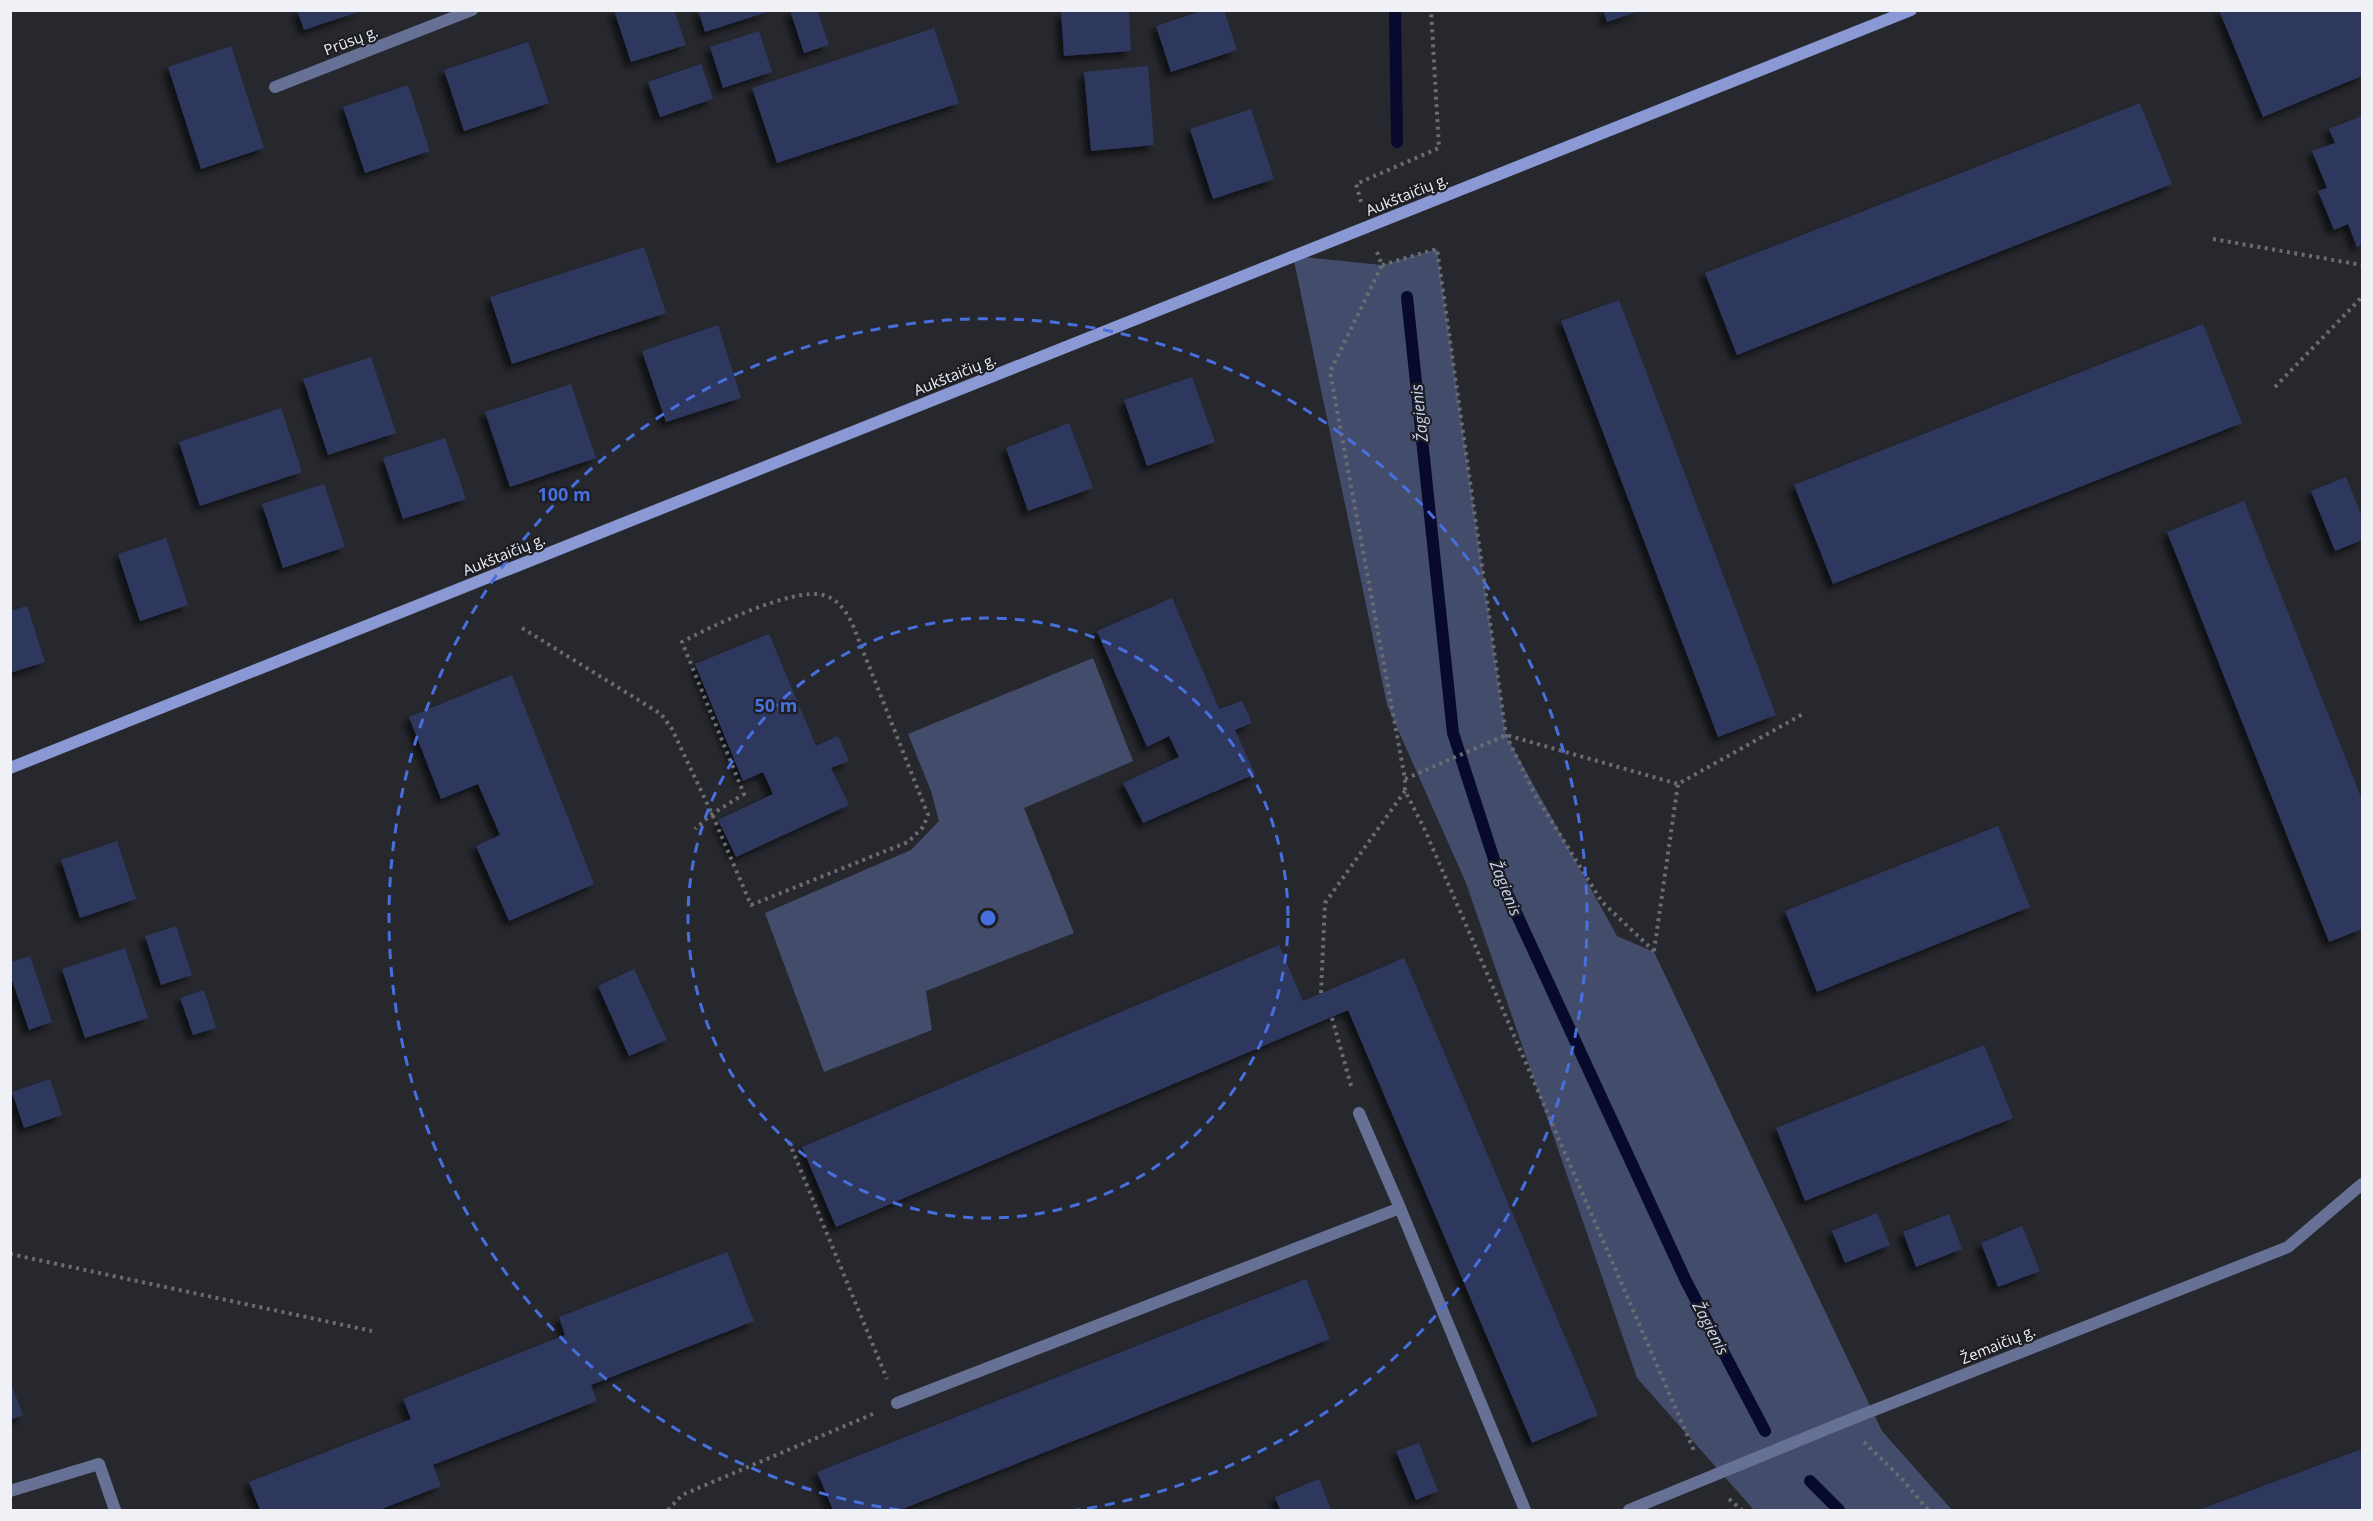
<svg xmlns="http://www.w3.org/2000/svg" width="2373" height="1521" viewBox="0 0 2373 1521" font-family="'Open Sans',sans-serif">
<style>
.green{fill:#444c6b}
.lines{fill:none;stroke-linecap:round;stroke-linejoin:round}
.stream{stroke:#070a2d;stroke-width:12}
.building{fill:#2f385f;filter:url(#shadow)}
.path{stroke:#6a6c71;stroke-width:4;stroke-dasharray:3 4.5;stroke-linecap:butt}
.service{stroke:#667195;stroke-width:12}
.minor{stroke:#667195;stroke-width:12}
.secondary{stroke:#8a99d4;stroke-width:12}
.ring{fill:none;stroke:#476fde;stroke-width:3;stroke-dasharray:10 8}
.labels{text-anchor:middle;stroke-width:4.5;stroke-linejoin:round;paint-order:stroke}
.street-label{font-size:15px;fill:#f0f1f6;stroke:#1c1e24}
.water-label{font-size:16px;font-style:italic;fill:#ced7f3;stroke:#1c1e24}
.centre{fill:#476fde;stroke:#1c1e24;stroke-width:3}
.ring-label{font-size:18px;text-anchor:middle;font-weight:bold;fill:#476fde;stroke:#1c1e24;stroke-width:4.5;stroke-linejoin:round;paint-order:stroke}
</style>
<defs>
<filter id="shadow"><feDropShadow dx="-5.5" dy="5.5" stdDeviation="3" flood-color="#0009"/></filter>
</defs>
<rect width="100%" height="100%" fill="#26282e"/>
<path class="green" d="M1437,249L1506,735L1617,936L1654,952L1882,1431L1952,1510H1754L1637,1378L1466,883L1387,705L1293,256L1382,265Z
M1093,658L1133,761L1024,808L1074,933L926,991L932,1030L824,1072L765,913L911,850L939,821L931,791L908,734Z"/>
<g class="lines">
<path class="stream" d="M1395,10L1397,142
M1407,297L1453,733L1500,878L1686,1281L1765,1431
M1810,1481L1839,1510"/>
</g>
<path class="building" d="M297,10H361V11L304,30Z
M614,10H674L686,45L631,62Z
M698,10H770V11L705,32Z
M790,10H817L829,45L804,53Z
M1129,10L1131,51L1064,56L1061,12Z
M1205,10H1224L1237,50L1171,72L1156,26Z
M1603,10H1639V11L1607,22Z
M2219,10H2362V76L2263,117Z
M934,28L959,103L777,163L752,88Z
M759,31L772,72L723,88L710,47Z
M528,42L549,103L464,131L444,70Z
M231,46L264,148L201,169L168,67Z
M701,64L713,99L660,117L648,82Z
M1148,66L1154,145L1091,151L1084,72Z
M408,85L430,151L365,173L343,107Z
M2140,103L2172,184L1737,355L1705,273Z
M1251,109L1274,179L1213,199L1190,129Z
M2362,116V245L2357,247L2348,224L2334,230L2318,191L2327,188L2312,151L2335,143L2329,129Z
M644,247L666,313L512,364L490,297Z
M1619,300L1776,715L1718,737L1561,321Z
M2203,324L2242,423L1833,584L1794,485Z
M718,325L741,398L666,422L642,351Z
M371,357L396,433L328,455L303,379Z
M1192,377L1215,442L1147,466L1124,400Z
M571,384L596,458L510,487L485,412Z
M281,408L302,472L200,506L179,442Z
M1069,423L1093,488L1028,511L1006,448Z
M445,438L466,499L403,519L383,458Z
M2346,477L2362,517V540L2335,551L2311,491Z
M324,484L345,547L283,568L262,504Z
M2244,501L2362,800V929L2329,942L2167,532Z
M166,538L188,605L140,621L118,554Z
M1172,598L1219,709L1242,701L1252,723L1235,730L1255,774L1143,823L1123,783L1179,757L1169,736L1147,747L1097,631Z
M27,606L45,662L10,673V611Z
M769,634L816,746L838,736L849,761L831,768L849,805L736,857L718,820L773,794L763,772L743,781L695,664Z
M512,675L594,884L509,921L476,846L500,835L478,784L441,799L409,717Z
M1998,826L2030,907L1817,992L1785,911Z
M117,841L136,899L80,918L61,860Z
M176,926L192,975L161,985L145,936Z
M1279,945L1303,1001L1404,958L1598,1415L1532,1443L1348,1010L836,1227L802,1147Z
M125,948L148,1018L85,1038L62,969Z
M30,956L52,1022L29,1030L10,974V962Z
M634,969L667,1040L629,1056L598,986Z
M204,990L216,1028L193,1035L180,998Z
M1984,1045L2013,1118L1805,1201L1776,1128Z
M50,1079L62,1115L24,1128L12,1092Z
M1877,1213L1890,1245L1845,1263L1832,1231Z
M1949,1214L1962,1249L1916,1267L1903,1232Z
M2022,1226L2040,1271L1998,1287L1981,1243Z
M727,1252L754,1321L591,1385L597,1401L433,1465L441,1486L379,1510H260L249,1482L411,1419L403,1399L565,1335L559,1317Z
M1306,1279L1330,1339L900,1510H833L817,1472Z
M10,1381L23,1415L10,1420Z
M1419,1443L1438,1491L1416,1500L1396,1451Z
M2362,1449V1510H2199Z
M1319,1479L1331,1510H1280L1275,1497Z"/>
<g class="lines">
<path class="path" d="M1361,202L1356,184L1439,148L1431,10
M2213,239L2362,265
M1377,252L1382,265L1330,372L1405,779V791L1424,828L1695,1453
M1382,265L1437,249L1506,735L1534,793L1602,902L1654,951
M2275,387L2362,297
M522,628L661,714L672,729L712,814L751,905L908,842L923,827L928,815L852,623C845,610 838,599 823,595C794,587 709,627 682,642L744,794L712,814L695,829
M1405,779L1506,735L1678,784L1803,714
M1654,951L1678,784
M1321,993L1325,903L1405,791
M1332,1018L1352,1089
M789,1142L887,1379
M10,1254L372,1331
M1864,1442L1902,1479L1928,1510
M1729,1499L1742,1510
M668,1510L682,1495L873,1414"/>
<path class="service" d="M1359,1113L1400,1208
M897,1403L1400,1208L1525,1510
M10,1491L99,1464L115,1510"/>
<path class="minor" d="M275,87L472,10
M1629,1510L1844,1422L2288,1247L2362,1184"/>
<path class="secondary" d="M10,768L1911,10"/>
</g>
<g class="ring">
<circle cx="988" cy="918" r="300"/>
<path d="M899 1510A599 599 0 1 1 1077 1510"/>
</g>
<g class="labels">
<g class="street-label">
<text transform="translate(351 41) rotate(-21)" y="5">Prūsų g.</text>
<text transform="translate(1407 195) rotate(-22)" y="5">Aukštaičių g.</text>
<text transform="translate(955 375) rotate(-22)" y="5">Aukštaičių g.</text>
<text transform="translate(504 555) rotate(-22)" y="5">Aukštaičių g.</text>
<text transform="translate(1998 1345) rotate(-22)" y="5">Žemaičių g.</text>
</g>
<g class="water-label">
<text transform="translate(1419 413) rotate(-96)" y="6">Žagienis</text>
<text transform="translate(1506 888) rotate(68)" y="6">Žagienis</text>
<text transform="translate(1711 1328) rotate(62)" y="6">Žagienis</text>
</g>
</g>
<circle cx="988" cy="918" r="9" class="centre"/>
<g class="ring-label">
<text x="564" y="501">100 m</text>
<text x="776" y="712">50 m</text>
</g>
<rect width="2373" height="1521" fill="none" stroke="#f0f1f6" stroke-width="24"/>
</svg>
